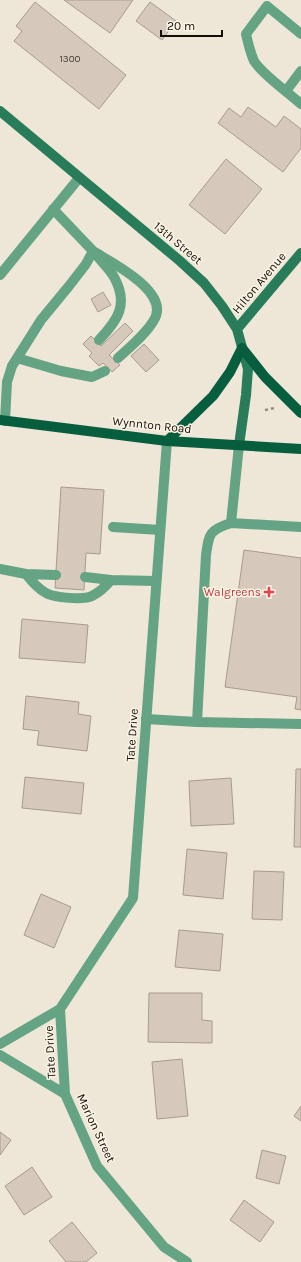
<svg xmlns="http://www.w3.org/2000/svg" width="301" height="1262" viewBox="0 0 301 1262" font-family="Karla,sans-serif">
<style>
.building{fill:#d7c8bc;stroke:#a89a8f}
.lines{fill:none;stroke-linecap:round;stroke-linejoin:round}
.path{stroke:#928c80;stroke-width:2.5;stroke-dasharray:3 3;stroke-linecap:butt}
.lane{stroke:#64a383;stroke-width:10}
.street{stroke:#64a383;stroke-width:10}
.secondary{stroke:#297c59;stroke-width:10}
.primary{stroke:#075e3f;stroke-width:10}
.health-dot{fill:#e0444e;stroke:#fbf3e3;stroke-width:1.5}
.labels{text-anchor:middle;stroke-width:3;stroke-linejoin:round;paint-order:stroke}
.number-label{font-size:10px;fill:#433d36}
.street-label{font-size:12px;fill:#120f0a;stroke:#fbf3e3}
.health-label{font-size:12px;fill:#be3a42;stroke:#fbf3e3;text-anchor:end}
</style>
<rect width="100%" height="100%" fill="#eee6d6"/>
<path class="building" d="M64,0H133L110,33Z
M35,2L126,75L99,109L14,41L22,31L16,26Z
M150,2L176,21L162,40L136,21Z
M248,107L276,127L284,116L301,129V148L283,172L218,123L229,108L241,117Z
M226,159L262,189L225,234L189,205Z
M103,292L111,305L98,312L91,299Z
M125,323L133,331L109,355L120,365L112,372L103,363L99,366L89,356L92,353L83,344L91,336L101,346Z
M144,344L159,360L146,372L131,356Z
M61,487L104,490L100,554L86,553L84,590L55,588Z
M244,550L301,558V710L295,709L297,697L225,687Z
M22,619L88,625L85,663L19,658Z
M26,696L79,702L78,714L91,716L87,751L37,745L39,731L23,729Z
M296,769H301V847H294Z
M25,777L84,783L81,814L22,808Z
M231,778L234,824L191,826L189,781Z
M187,849L227,853L223,899L183,895Z
M254,871L284,872L282,920L252,919Z
M41,894L71,907L54,948L24,935Z
M179,930L223,934L220,971L175,967Z
M149,993H202V1020L212,1021V1043L148,1042Z
M182,1059L188,1116L157,1119L152,1062Z
M301,1106V1121L294,1116Z
M0,1132L11,1140L0,1155Z
M262,1150L286,1156L279,1184L256,1178Z
M32,1167L52,1197L24,1215L5,1186Z
M244,1200L274,1222L260,1242L230,1220Z
M72,1222L97,1253L86,1262H66L49,1241Z"/>
<g class="lines">
<path class="path" d="M265,410L275,408"/>
<path class="lane" d="M301,34L267,6L246,34C248,43 250,52 254,61C262,74 289,93 301,104
M286,91L301,71
M93,251C112,263 171,292 154,320C146,334 130,347 118,358
M98,257C103,263 110,270 114,277C129,304 118,320 99,340
M0,275L79,178
M17,358L61,371L92,377L105,371
M5,421L7,382L12,366L41,320L69,286L86,264L93,251L53,209
M231,523L301,527
M113,527L160,530
M0,569L26,574C32,582 37,588 46,593C54,598 84,600 92,596C100,592 106,586 111,580L156,581
M26,574L56,575
M85,577L111,580
M146,719L197,722L301,724
M197,722L206,555C209,534 209,530 231,523L239,445"/>
<path class="street" d="M60,1009L65,1094
M0,1044L60,1009L133,898L167,441
M0,1055L65,1094L97,1166L164,1247L187,1262"/>
<path class="secondary" d="M0,111L180,261L204,283L222,306L237,329L248,369L246,395L239,445
M237,329L301,253"/>
<path class="primary" d="M0,420L167,441L301,449
M167,441L213,396L230,372L242,348L265,377L301,413"/>
</g>
<path class="health-dot" d="M267 586h4v4h4v4h-4v4h-4v-4h-4v-4h4z"/>
<g class="labels">
<g class="number-label">
<text x="70" y="62">1300</text>
</g>
<g class="street-label">
<text transform="translate(178 243) rotate(40)" y="4">13th Street</text>
<text transform="translate(259 283) rotate(-50)" y="4">Hilton Avenue</text>
<text transform="translate(152 425) rotate(6)" y="4">Wynnton Road</text>
<text transform="translate(132 735) rotate(-86)" y="4">Tate Drive</text>
<text transform="translate(50 1052) rotate(-93)" y="4">Tate Drive</text>
<text transform="translate(96 1128) rotate(65)" y="4">Marion Street</text>
</g>
<g class="health-label">
<text x="261" y="596">Walgreens</text>
</g>
</g>
<path d="M161 30v6h61v-6" fill="none" stroke="#120f0a" stroke-width="2"/>
<text x="167" y="30" font-size="12" fill="#120f0a" stroke="#fbf3e3" stroke-width="3" paint-order="stroke">20 m</text>
</svg>
